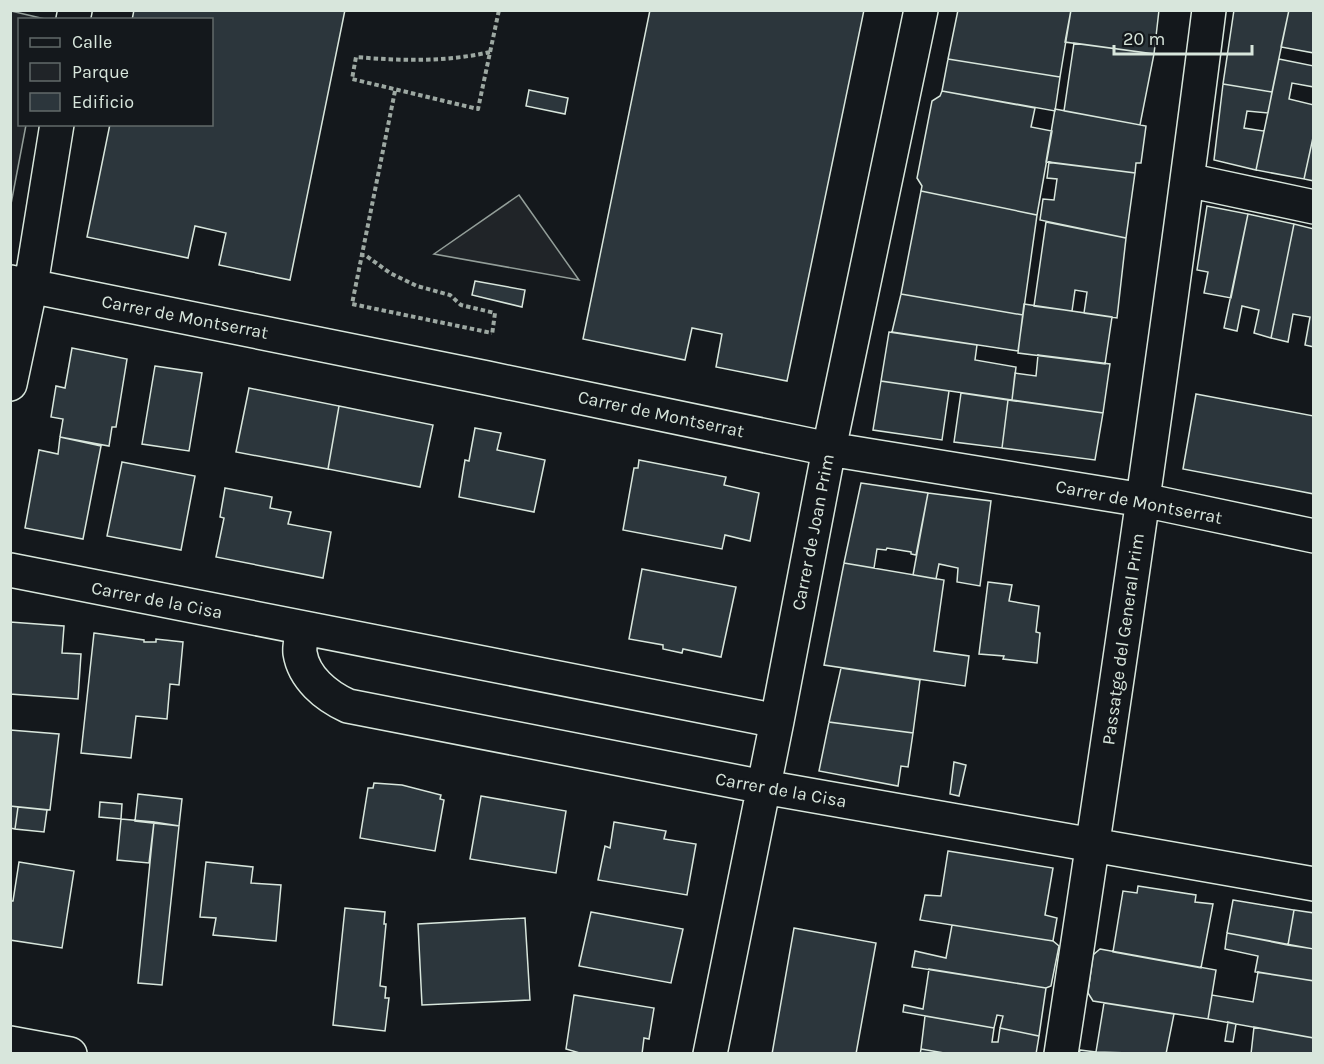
<svg xmlns="http://www.w3.org/2000/svg" width="1324" height="1064" viewBox="0 0 1324 1064" font-family="Karla,sans-serif">
<style>
.green{fill:#202428;stroke:#939e99;stroke-width:1.5}
.building{fill:#2c363c;stroke:#d8e6dc;stroke-width:1.5}
.lines{fill:none;stroke-linecap:round;stroke-linejoin:round}
.minor-casing{stroke:#d8e6dc;stroke-width:36}
.path{stroke:#9da8a2;stroke-width:4;stroke-dasharray:4.5 3;stroke-linecap:butt}
.minor{stroke:#14181c;stroke-width:33}
.labels{text-anchor:middle;stroke-width:4.5;stroke-linejoin:round;paint-order:stroke}
.street-label{font-size:18px;fill:#d8e6dc;stroke:#14181c}
</style>
<rect width="100%" height="100%" fill="#14181c"/>
<path class="green" d="M11,11L45,19L20,20V124L26,125L11,204Z
M519,195L579,280L434,254Z"/>
<path class="building" d="M134,10H345L290,280L219,265L226,233L195,226L188,258L87,237L110,124H212V20H132Z
M650,10H864L787,381L716,367L722,334L692,328L685,360L583,339Z
M958,10H1071L1060,77L948,59Z
M1071,10H1159L1154,54L1065,42Z
M1234,10H1289L1272,92L1223,84Z
M1289,10H1314V53L1281,47Z
M1074,43L1154,54L1140,125L1064,111Z
M948,59L1060,77L1055,111L942,91Z
M1279,59L1314,66V87L1292,83L1289,99L1314,105V133L1304,179L1256,170Z
M1223,84L1272,92L1268,113L1247,111L1244,128L1264,131L1256,170L1214,160Z
M529,90L568,98L565,114L526,106Z
M942,91L1035,108L1031,127L1052,131L1037,215L921,191L922,186L917,178L932,101L940,96Z
M1055,109L1146,126L1141,163H1136L1135,173L1046,162Z
M1314,133V181L1304,179Z
M1049,162L1135,173L1126,238L1040,220L1043,199L1054,200L1057,179L1047,178Z
M921,191L1037,215L1023,315L901,294Z
M1207,206L1248,214L1231,298L1204,293L1208,272L1197,270Z
M1248,214L1294,224L1271,338L1254,333L1259,310L1242,306L1237,331L1224,328Z
M1046,222L1126,238L1117,318L1084,313L1087,292L1075,290L1072,311L1034,306Z
M1294,224L1314,229V347L1305,345L1310,317L1293,314L1288,342L1271,338Z
M475,281L525,290L522,307L472,295Z
M901,294L1023,315L1018,351L892,332Z
M1024,304L1112,317L1105,364L1018,353Z
M889,332L977,345L975,360L1016,367L1012,400L881,381Z
M72,348L127,359L116,427H112L109,446L60,437L63,419L51,417L56,386L65,388Z
M1038,355L1110,364L1103,413L1012,400L1015,373L1036,376Z
M155,366L202,373L189,451L142,444Z
M881,381L949,391L942,440L873,430Z
M249,388L339,406L328,469L236,452Z
M961,393L1008,400L1002,448L954,442Z
M1196,394L1314,416V494L1183,469Z
M1008,400L1103,413L1095,460L1002,448Z
M339,406L433,425L420,487L328,469Z
M475,428L501,433L497,450L545,460L534,512L459,497L465,460L469,461Z
M60,437L101,446L83,539L25,528L39,450L58,454Z
M639,460L726,477L724,485L759,493L750,541L725,535L722,549L623,530L634,468H638Z
M122,462L195,476L181,550L107,536Z
M861,483L928,493L916,555L911,554V552L887,548L886,550L877,549L874,568L844,563Z
M225,488L272,497L270,508L291,512L288,524L331,532L323,578L216,557L224,518L220,517Z
M928,493L991,501L980,586L957,582L958,568L939,564L936,579L913,575Z
M844,563L944,580L934,651L969,656L965,686L824,665Z
M642,569L736,587L721,657L683,649L682,653L663,649V645L629,639Z
M988,582L1012,585L1009,601L1039,606L1036,632L1040,633L1037,663L1003,659L1004,656L979,654Z
M10,622L64,626L62,653L81,654L78,699L10,694Z
M94,633L144,640V642H156V639L183,642L179,685L170,684L167,719L136,716L131,758L81,753Z
M841,668L920,680L913,733L829,722Z
M829,722L913,733L908,767L901,766L898,786L819,771Z
M10,730L59,734L50,810L10,806Z
M954,762L966,765L959,796L950,794Z
M374,783L402,785L441,795L440,799L444,800L435,851L360,838L368,788H373Z
M138,794L182,799L179,826L135,821Z
M481,796L566,811L556,873L470,859Z
M100,802L122,804L121,819L99,817Z
M10,806L18,807L15,829L10,828Z
M18,807L47,810L44,832L15,829Z
M121,819L154,822L149,863L117,860Z
M154,822L179,826L162,985L138,983Z
M614,822L666,831L664,839L696,844L687,895L598,880L605,846L610,848Z
M948,851L1053,868L1045,915L1057,918L1053,941L920,920L925,895L941,896Z
M19,862L74,871L62,948L10,940V905L11,901H13Z
M206,862L253,867L251,883L281,885L276,941L213,935L216,918L200,917Z
M1138,886L1196,895L1195,902L1213,904L1201,968L1113,952L1123,891L1137,893Z
M1233,900L1294,910L1288,945L1227,933Z
M345,908L385,912L384,924H386L380,986L386,987L385,998H389L385,1031L333,1025Z
M1294,910L1314,913V949L1288,945Z
M591,912L683,929L671,983L579,966Z
M525,918L530,1000L422,1005L418,924Z
M952,925L1053,941L1059,946L1051,986L1046,988L912,967L915,951L946,958Z
M794,928L876,943L856,1054H772Z
M1227,933L1314,949V981L1255,972L1258,956L1225,949Z
M1100,949L1216,970L1208,1019L1093,1001L1088,993L1093,955Z
M929,969L1046,988L1039,1036L1000,1028L1003,1016L997,1015L994,1028L903,1012L904,1005L923,1009Z
M1258,972L1314,981V1038L1208,1019L1212,995L1253,1002Z
M574,995L654,1008L649,1039L644,1038L642,1054H583L566,1049Z
M1104,1003L1174,1014L1166,1054L1096,1052Z
M925,1016L994,1028L992,1042H998L1000,1028L1039,1036L1036,1054H950L921,1049Z
M1228,1022L1236,1024L1233,1042L1225,1041Z
M1254,1027L1314,1038V1054H1251Z
M921,1049L950,1054H920Z
M1080,1050L1096,1052L1102,1054H1079Z"/>
<g class="lines">
<defs>
<path id="minor" d="M73,20L75,10
M1187,180L1314,207
M10,282L487,378L829,449L1143,500L1314,536
M10,384L31,285L57,124
M10,570L777,721
M303,628C302,636 299,645 300,653C304,678 326,696 348,706L764,787L1314,884
M10,1043L70,1054
M710,1054L777,721L829,449L921,10
M1061,1054C1114,706 1165,359 1209,10"/>
</defs>
<use href="#minor" class="minor-casing"/>
<path class="path" d="M490,52C446,62 401,61 356,57L352,79L478,109L499,10
M395,91L352,304L492,333
M360,255H365L390,273L417,286L450,295L461,305L495,313L492,335"/>
<use href="#minor" class="minor"/>
</g>
<g class="labels">
<g class="street-label">
<text transform="translate(185 317) rotate(11)" y="6">Carrer de Montserrat</text>
<text transform="translate(661 414) rotate(12)" y="6">Carrer de Montserrat</text>
<text transform="translate(1139 502) rotate(11)" y="6">Carrer de Montserrat</text>
<text transform="translate(813 532) rotate(-79)" y="6">Carrer de Joan Prim</text>
<text transform="translate(157 600) rotate(11)" y="6">Carrer de la Cisa</text>
<text transform="translate(1123 639) rotate(-82)" y="6">Passatge del General Prim</text>
<text transform="translate(781 790) rotate(10)" y="6">Carrer de la Cisa</text>
</g>
</g>
<rect width="1324" height="1064" fill="none" stroke="#d8e6dc" stroke-width="24"/>
<rect x="18" y="18" width="195" height="108" fill="#14181c" stroke="#626a69" stroke-width="1.5"/>
<rect x="30" y="38" width="30" height="9" fill="#14181c" stroke="#626a69" stroke-width="1.5"/>
<text x="72" y="48" font-size="18" fill="#d8e6dc">Calle</text>
<rect x="30" y="63" width="30" height="18" fill="#202428" stroke="#626a69" stroke-width="1.5"/>
<text x="72" y="78" font-size="18" fill="#d8e6dc">Parque</text>
<rect x="30" y="93" width="30" height="18" fill="#2c363c" stroke="#626a69" stroke-width="1.5"/>
<text x="72" y="108" font-size="18" fill="#d8e6dc">Edificio</text>
<path d="M1114 45v9h138v-9" fill="none" stroke="#d8e6dc" stroke-width="3"/>
<text x="1123" y="45" font-size="18" fill="#d8e6dc" stroke="#14181c" stroke-width="4.5" paint-order="stroke">20 m</text>
</svg>
